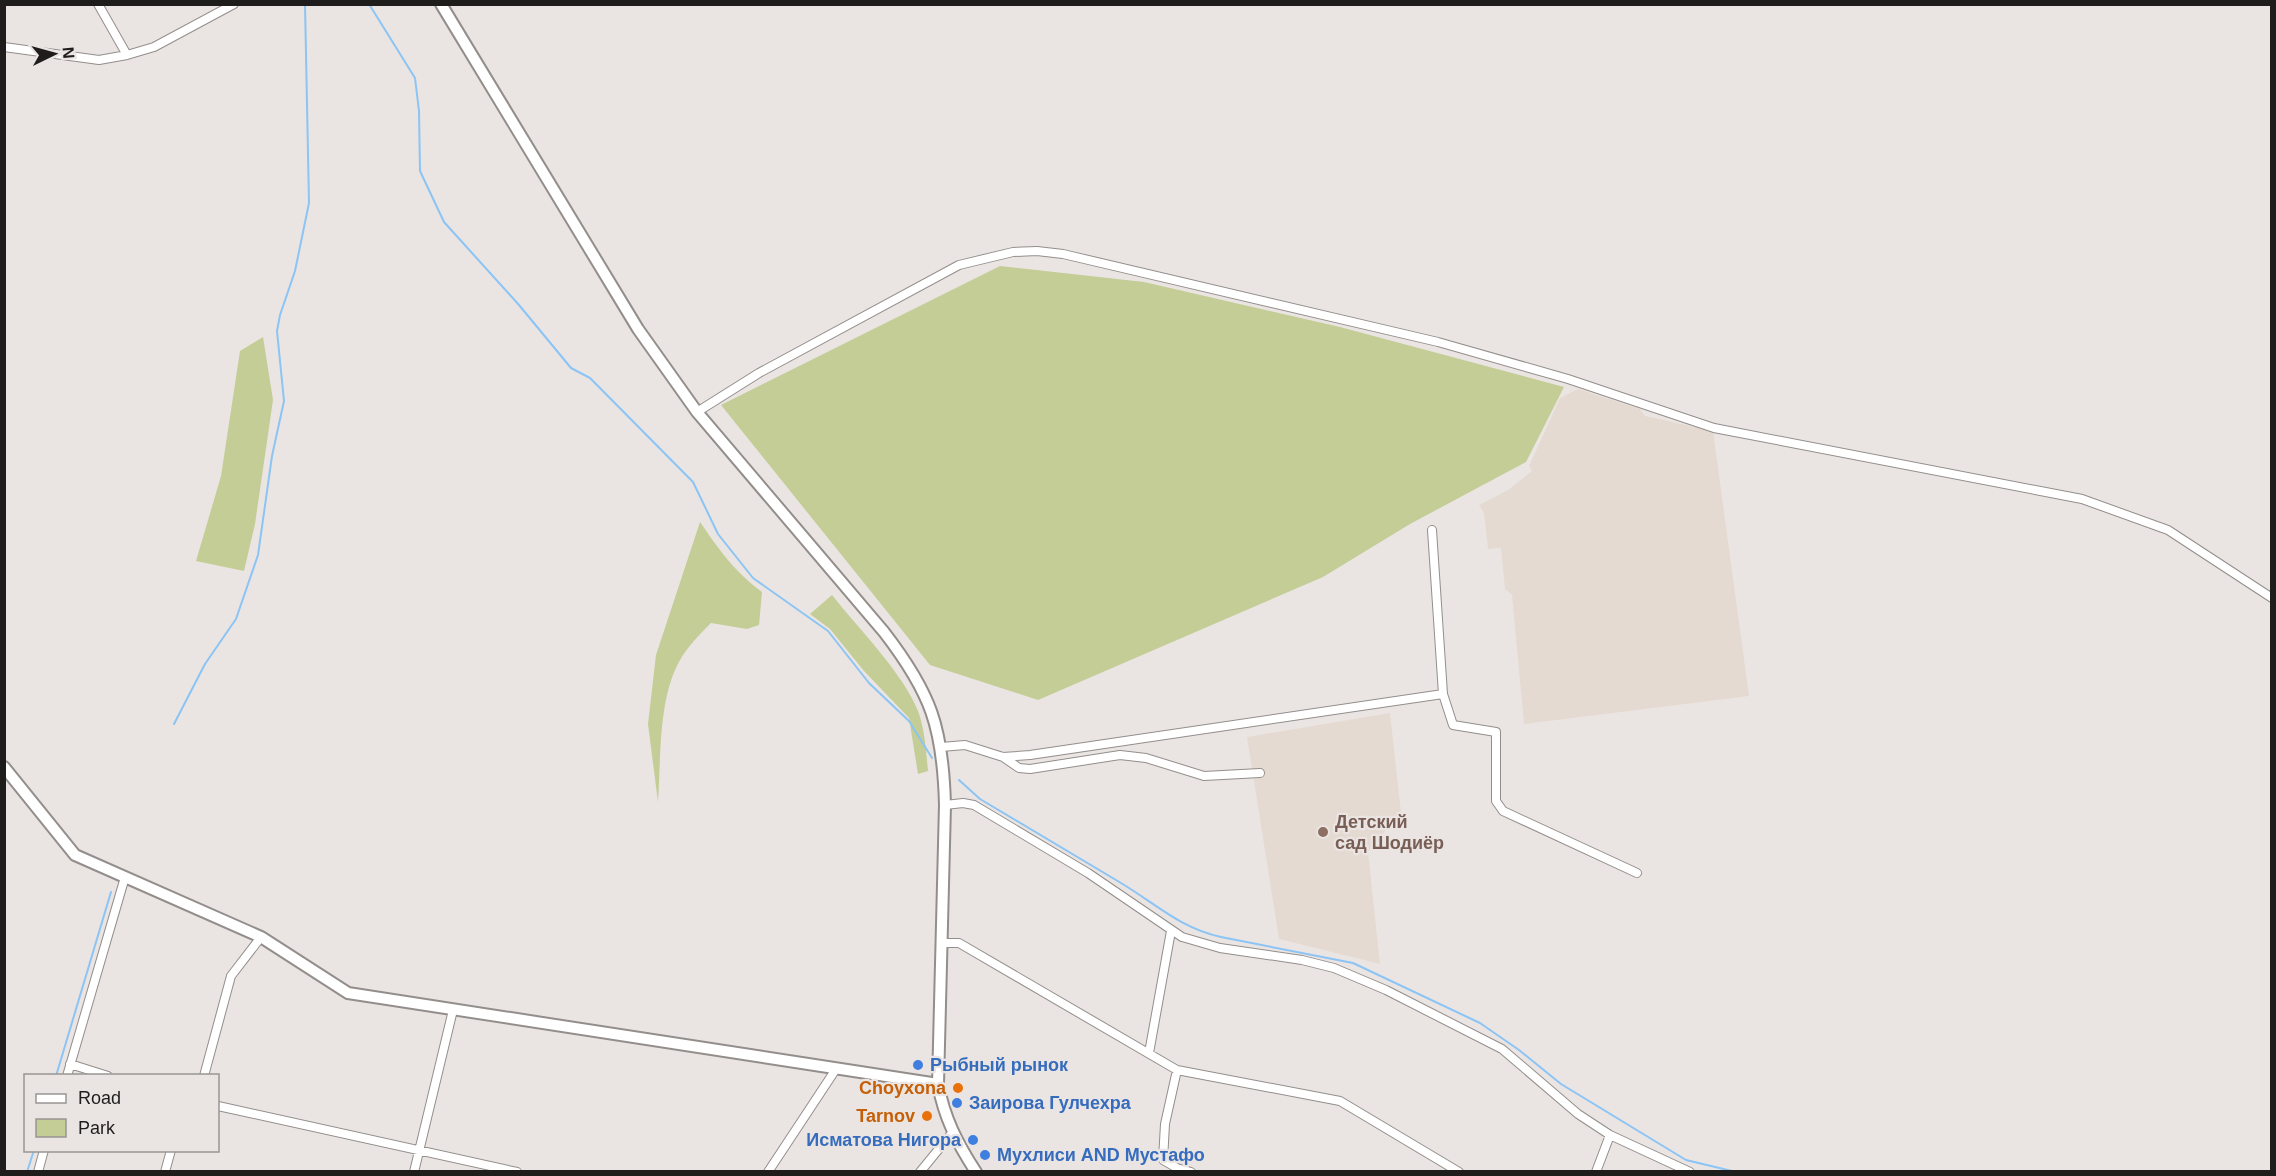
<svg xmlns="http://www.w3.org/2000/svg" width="2276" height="1176" viewBox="0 0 2276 1176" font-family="Helvetica,sans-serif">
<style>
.built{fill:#e5dad1}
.green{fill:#c4cd96}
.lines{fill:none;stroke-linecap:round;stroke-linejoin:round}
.stream{stroke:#8bc4f5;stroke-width:2}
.street-casing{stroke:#938e8b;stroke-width:10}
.secondary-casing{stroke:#938e8b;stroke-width:14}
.street{stroke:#fff;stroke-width:8}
.secondary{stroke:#fff;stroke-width:10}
.education-dot{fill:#8d6e63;stroke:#eae5e2;stroke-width:2}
.shop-dot{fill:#3f7fe0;stroke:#eae5e2;stroke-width:2}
.food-dot{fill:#e8710a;stroke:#eae5e2;stroke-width:2}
.labels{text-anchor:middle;stroke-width:4.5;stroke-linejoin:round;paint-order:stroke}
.education-label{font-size:18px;font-weight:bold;fill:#785e54;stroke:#eae5e2;text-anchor:start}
.shop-label{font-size:18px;font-weight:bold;fill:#366cbe;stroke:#eae5e2;text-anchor:start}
.food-label{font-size:18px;font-weight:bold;fill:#c56008;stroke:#eae5e2;text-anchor:end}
</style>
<rect width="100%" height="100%" fill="#eae5e2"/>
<path class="built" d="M1578,389L1640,409L1645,416L1713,431L1749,696L1524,724L1512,595L1505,589L1501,548L1488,549L1484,513L1479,505L1508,490L1532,471L1529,466L1560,398Z
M1390,713L1401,812L1368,852L1380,964L1279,939L1247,737Z"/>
<path class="green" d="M1000,266L1144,282L1340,327L1564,387L1526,462L1410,524L1323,577L1038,700L930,665L721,405Z
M263,337L273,400L255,524L244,571L196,561L221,476L240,351Z
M700,522C720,551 734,571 762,592L759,625L747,629L711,623C699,635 687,647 679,662C658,700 661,759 658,802L648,724L656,655Z
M832,595C858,628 903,673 918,711C925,730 926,751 928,771L918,774L909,718L864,671L830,629L810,614Z"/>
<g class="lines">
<path class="stream" d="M369,4L415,78L419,111L420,171L444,222L519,305L571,368L590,378L693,482L718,534L753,578L828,631L869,683L909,721L932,758
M174,724L205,664L236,619L258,555L272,456L284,401L277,331L280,315L295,271L309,203L305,4
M959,780L980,799C1027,827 1074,855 1121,883C1156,904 1180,928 1221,937L1353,963L1480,1023L1519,1050L1561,1084L1686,1160L1736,1172
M56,1076L111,892
M27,1172L34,1150"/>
<defs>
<path id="street" d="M98,4L127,55
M4,47L99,60L127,55L154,47L234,4
M697,412L759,373L959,265L1013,252L1037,251L1063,254L1438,342L1568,379L1714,428L2082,499L2168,530L2272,598
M1432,530L1443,694L1453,725L1496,732V801L1503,811L1637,873
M941,747L965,745L1003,757L1030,755L1443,694
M1003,757L1019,768L1030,769L1120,755L1146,758L1204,776L1260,773
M945,805L963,803L974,805L1088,873L1182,937L1220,948L1302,960L1334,968L1386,990L1502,1049L1578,1114L1610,1135L1690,1172
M942,943H959L1177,1070L1340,1101L1459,1172
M1149,1053L1171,931
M70,1064L108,1076
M1177,1070L1165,1124L1163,1160L1177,1168L1191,1172
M67,1076L125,877
M204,1076L231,976L261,937
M218,1106L517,1172
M38,1172L44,1150
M165,1172L171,1150
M414,1172L453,1010
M768,1172L836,1069
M920,1172L952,1133
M1596,1172L1610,1135"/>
<path id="secondary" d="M441,4L638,329L697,412L884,632C931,693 943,727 945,805L938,1084C944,1117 957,1143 976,1172
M4,767L75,855L261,937L348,993L938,1084"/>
</defs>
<use href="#street" class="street-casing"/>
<use href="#secondary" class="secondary-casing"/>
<use href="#street" class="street"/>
<use href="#secondary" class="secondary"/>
</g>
<circle class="education-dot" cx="1323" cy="832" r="6"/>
<g class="shop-dot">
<circle cx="918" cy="1065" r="6"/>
<circle cx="957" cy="1103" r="6"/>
<circle cx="973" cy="1140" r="6"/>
<circle cx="985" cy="1155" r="6"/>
</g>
<g class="food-dot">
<circle cx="958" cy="1088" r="6"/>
<circle cx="927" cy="1116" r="6"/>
</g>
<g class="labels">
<g class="education-label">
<text x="1335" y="828">Детский<tspan x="1335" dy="21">сад Шодиёр</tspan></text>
</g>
<g class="shop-label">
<text x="930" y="1071">Рыбный рынок</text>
<text x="969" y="1109">Заирова Гулчехра</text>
<text x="961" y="1146" text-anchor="end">Исматова Нигора</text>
<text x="997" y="1161">Мухлиси AND Мустафо</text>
</g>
<g class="food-label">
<text x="946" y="1094">Choyxona</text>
<text x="915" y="1122">Tarnov</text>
</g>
</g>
<rect width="2276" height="1176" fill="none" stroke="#1f1d1c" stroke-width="12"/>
<rect x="24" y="1074" width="195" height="78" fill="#eae5e2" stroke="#999593" stroke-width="1.5"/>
<rect x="36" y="1094" width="30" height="9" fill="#ffffff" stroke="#999593" stroke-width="1.5"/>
<text x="78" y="1104" font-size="18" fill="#1f1d1c">Road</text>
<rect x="36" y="1119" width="30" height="18" fill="#c4cd96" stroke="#999593" stroke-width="1.5"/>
<text x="78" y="1134" font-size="18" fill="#1f1d1c">Park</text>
<g transform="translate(54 54) rotate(85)" stroke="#eae5e2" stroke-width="4.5" paint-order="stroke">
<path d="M0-4.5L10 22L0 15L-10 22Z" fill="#1f1d1c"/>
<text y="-9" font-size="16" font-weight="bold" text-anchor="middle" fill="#1f1d1c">N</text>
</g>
</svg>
